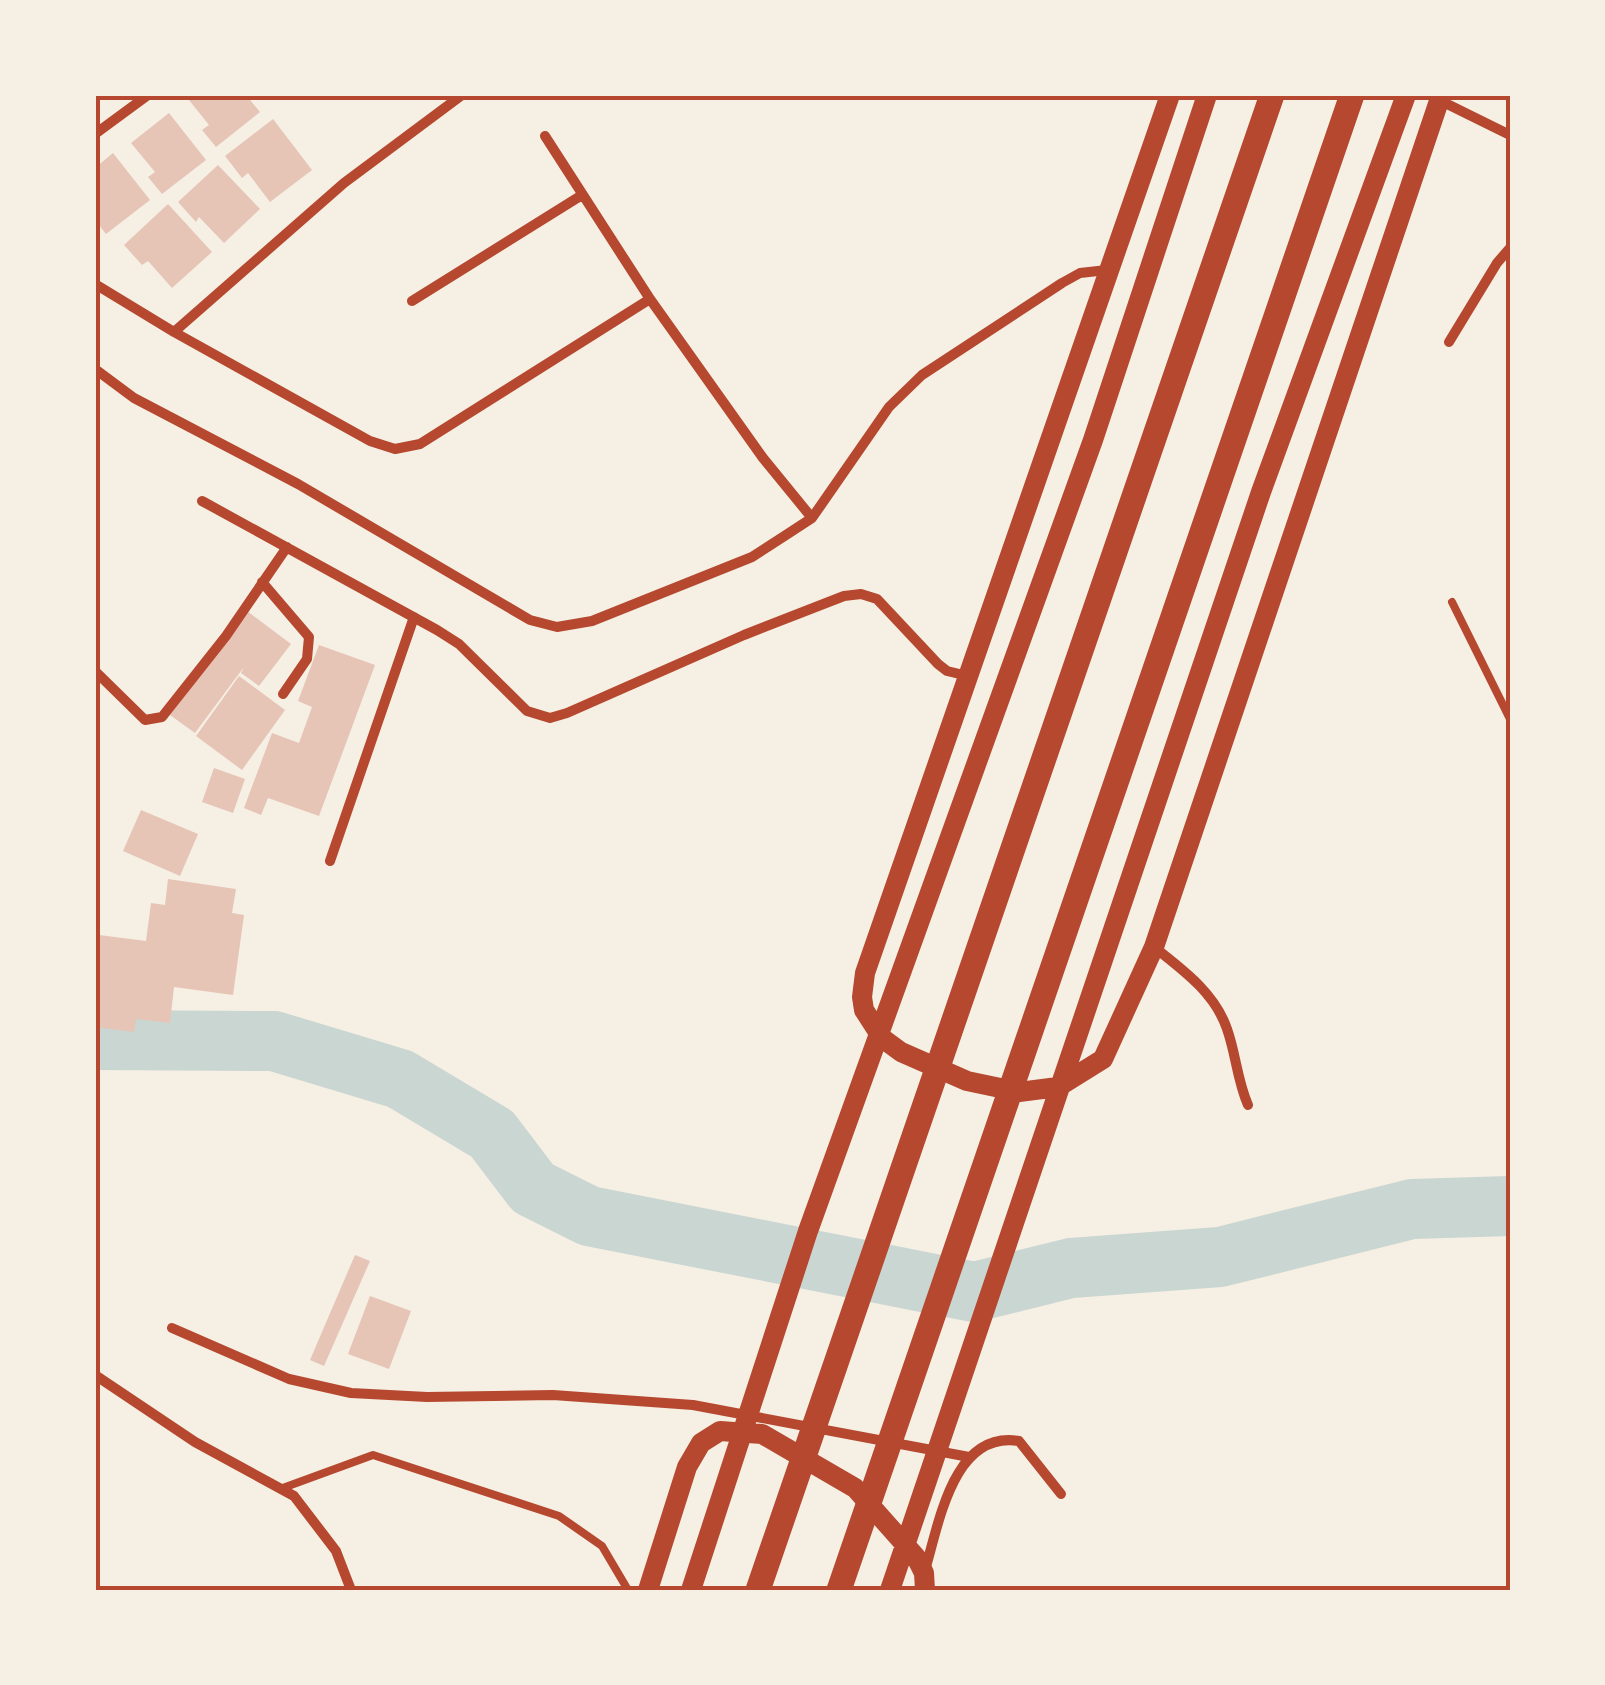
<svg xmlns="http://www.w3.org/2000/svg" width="1605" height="1685" viewBox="0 0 1605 1685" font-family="Manrope,sans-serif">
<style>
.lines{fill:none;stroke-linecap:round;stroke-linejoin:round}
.river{stroke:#c9d6d2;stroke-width:60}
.building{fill:#e6c5b7}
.service{stroke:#b5482f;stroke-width:8}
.minor{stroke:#b5482f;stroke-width:10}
.secondary{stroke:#b5482f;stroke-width:20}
.primary{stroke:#b5482f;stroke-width:25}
.neatline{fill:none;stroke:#b5482f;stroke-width:4}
</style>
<rect width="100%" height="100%" fill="#f6efe4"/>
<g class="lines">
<path class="river" d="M95,1040L274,1041L400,1079L492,1134L533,1188L589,1216L974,1292L1071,1268L1220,1257L1412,1209L1510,1206"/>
</g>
<path class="building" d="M185,95H246L260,112L216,147L202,130L209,125Z
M169,113L206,160L162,194L148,177L155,172L131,143Z
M273,119L312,170L270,202L248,173L242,178L225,156Z
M113,153L150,200L106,234L95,220L99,212L95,207V168Z
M218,165L260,209L224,243L199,217L196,222L178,202Z
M168,204L212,252L172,288L148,261L142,265L124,245Z
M247,611L291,644L259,686L241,673L244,667L195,733L170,715Z
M319,645L375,665L319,816L268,798L261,815L244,808L272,733L299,743L312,707L298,701Z
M239,676L285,710L242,770L196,736Z
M214,768L245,779L233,813L202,802Z
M141,810L198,834L180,876L123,851Z
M168,879L236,889L232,913L244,915L233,995L174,987L170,1023L136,1019L134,1032L95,1027V947H98L99,935L146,941L151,903L165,905Z
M355,1255L370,1261L324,1366L310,1360Z
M370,1296L411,1311L389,1369L348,1354Z"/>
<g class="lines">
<path class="service" d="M1452,602L1510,719
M280,1489L373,1455L559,1516L602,1546L628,1590"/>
<path class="minor" d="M1439,100L1510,135
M95,134L148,95
M545,136L650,299
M95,284L174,332L370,441L395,449L420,444L650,299L763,458L812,518
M412,301L582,195
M174,332L344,183L462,95
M1449,342L1497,263L1510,248
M95,369L134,398L298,484L530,620L557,627L592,621L752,557L786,535L812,518L889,407L922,375L1062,283L1080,273L1107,270
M202,501L437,630L459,644L527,711L550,718L567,713L744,635L844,596L861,594L877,599L938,664L947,671L968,676
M262,582L309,637L307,659L283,694
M95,671L145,720L162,717L226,636L287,547
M330,861L414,617
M1154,947C1183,970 1215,993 1227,1029C1236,1054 1237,1080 1248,1105
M172,1328L289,1379L351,1393L427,1397L553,1395L693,1405L969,1457
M95,1375L195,1442L294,1496L336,1551L351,1590
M925,1570C939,1524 953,1430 1019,1441L1061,1494"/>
<path class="secondary" d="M1170,95L865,973L862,997L864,1010L882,1038L901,1052L967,1081L1019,1092L1058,1087L1103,1059L1154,947L1441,95
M648,1590L687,1467L701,1443L720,1431L762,1434L855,1488L916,1557L924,1573L925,1590
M691,1590L808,1231L1093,440L1207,95
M890,1590L1261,492L1406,95"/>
<path class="primary" d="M758,1590L1272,95
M839,1590L1352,95"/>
</g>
<rect width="1605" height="1685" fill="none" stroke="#f6efe4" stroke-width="195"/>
<rect x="98" y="98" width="1410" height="1490" class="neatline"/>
</svg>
